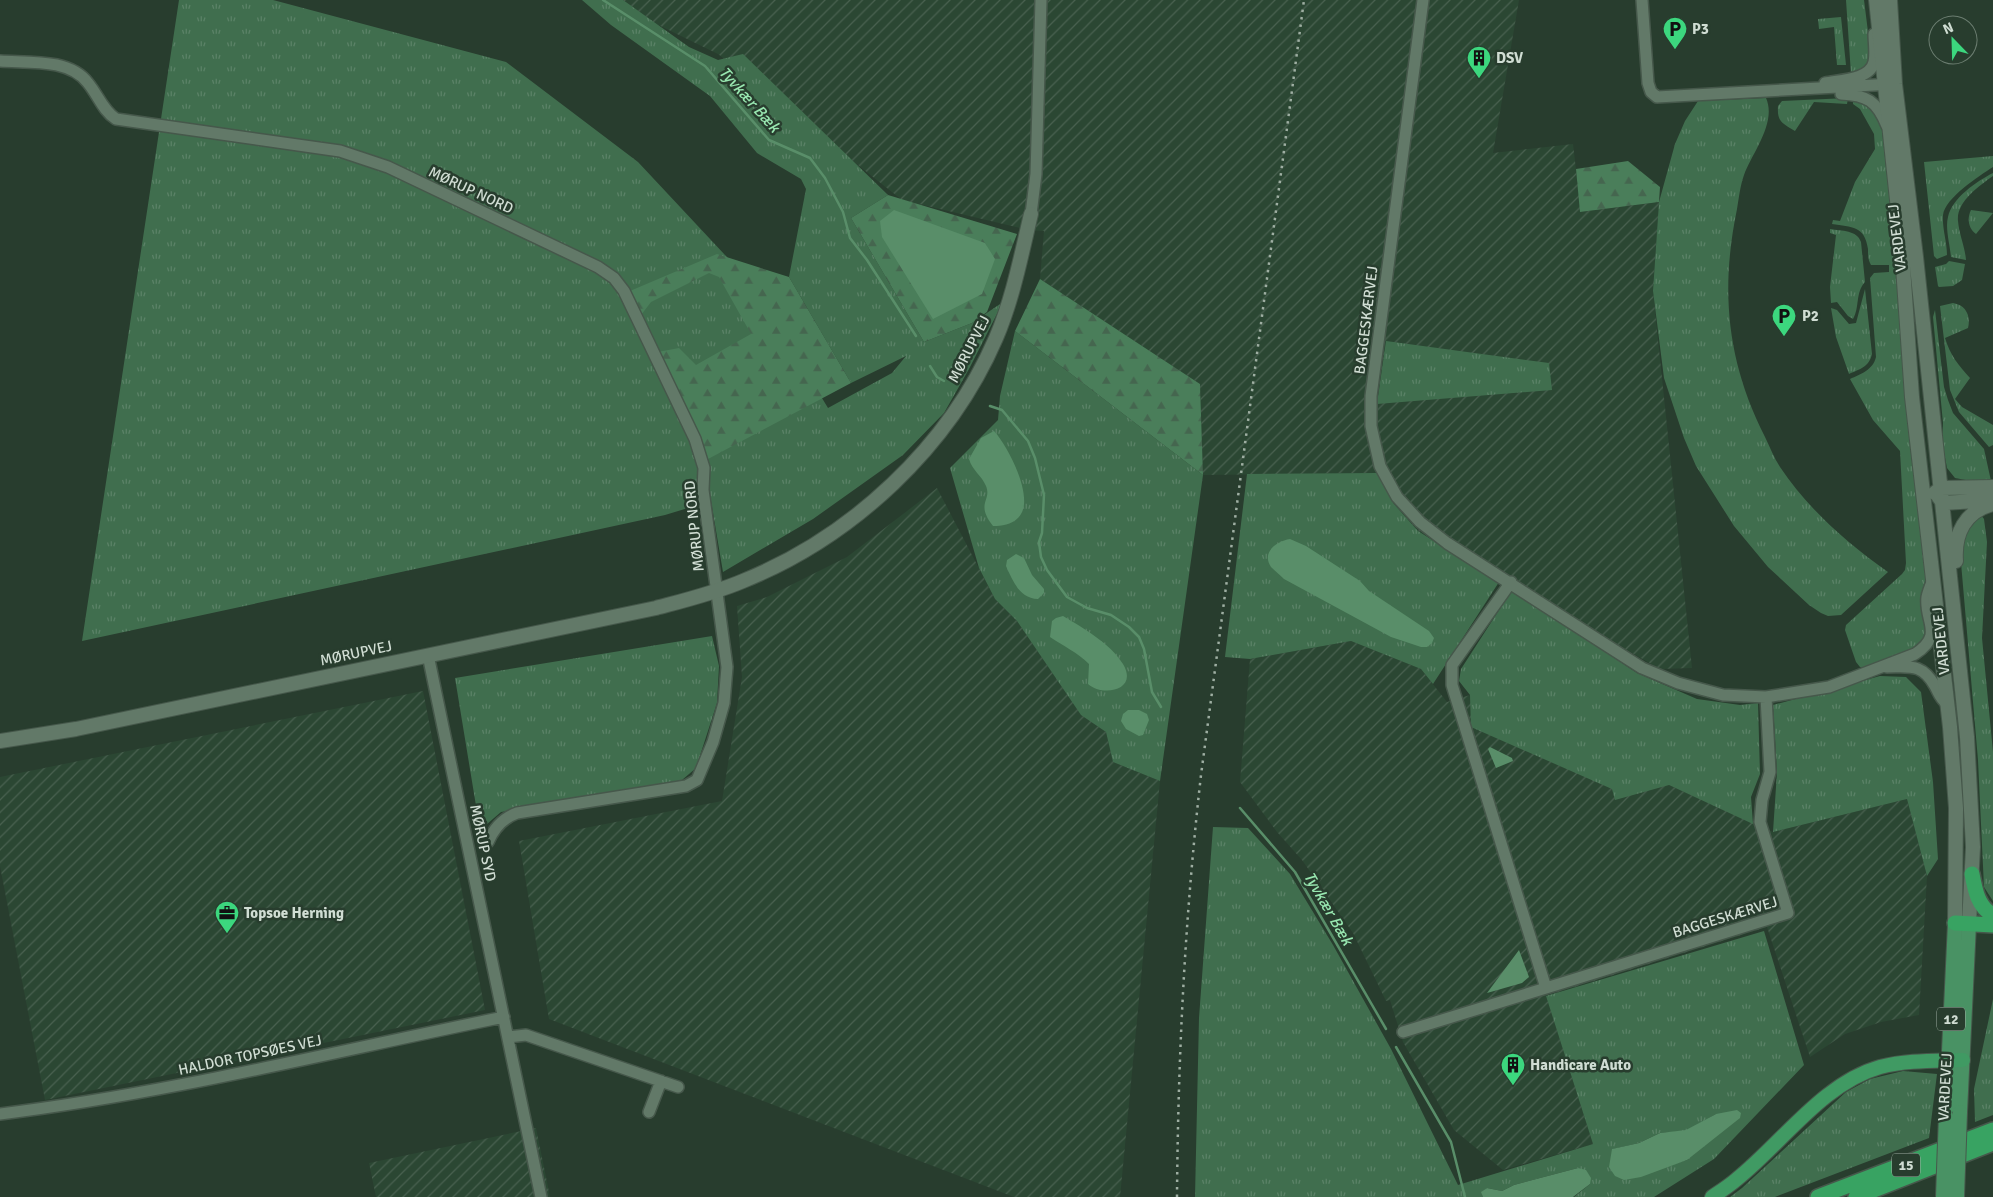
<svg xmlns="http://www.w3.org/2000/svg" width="1993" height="1197" viewBox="0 0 1993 1197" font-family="Signika,sans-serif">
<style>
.industrial{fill:url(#industrial-furrows)}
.grass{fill:url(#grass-tufts);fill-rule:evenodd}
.forest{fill:url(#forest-firs)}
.water{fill:#598e69}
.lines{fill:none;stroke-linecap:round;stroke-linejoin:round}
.stream{stroke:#598e69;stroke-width:2.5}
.minor-casing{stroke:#46584b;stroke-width:14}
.tertiary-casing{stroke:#46584b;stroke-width:16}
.primary-casing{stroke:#46584b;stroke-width:16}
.trunk-casing{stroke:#46584b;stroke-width:16}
.motorway-casing{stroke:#46584b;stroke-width:18}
.minor{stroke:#627968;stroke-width:11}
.tertiary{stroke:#627968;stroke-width:14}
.primary{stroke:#499264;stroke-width:14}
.trunk{stroke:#409a63;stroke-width:14}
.motorway{stroke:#38a362;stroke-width:15}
.rail{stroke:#9fafa3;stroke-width:2.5;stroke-dasharray:2.5 5;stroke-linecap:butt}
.primary-bridge-casing{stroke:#46584b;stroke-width:16;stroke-linecap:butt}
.primary-bridge{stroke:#499264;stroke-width:14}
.labels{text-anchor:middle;stroke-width:5;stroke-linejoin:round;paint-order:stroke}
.shield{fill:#283d2e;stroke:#9eada2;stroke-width:1}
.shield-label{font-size:14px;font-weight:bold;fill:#d0ddd3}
.poi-label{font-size:15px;font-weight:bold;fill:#d0ddd3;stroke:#283d2e;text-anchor:start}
.street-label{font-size:15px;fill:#d0ddd3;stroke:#283d2e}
.water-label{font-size:16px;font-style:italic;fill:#98e7b0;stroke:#283d2e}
</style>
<defs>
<pattern id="industrial-furrows" width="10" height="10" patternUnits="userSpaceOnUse" patternTransform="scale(1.25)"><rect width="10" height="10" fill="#2b4733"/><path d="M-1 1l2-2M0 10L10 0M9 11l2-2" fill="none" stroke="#496150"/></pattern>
<pattern id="grass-tufts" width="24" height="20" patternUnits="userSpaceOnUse" patternTransform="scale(1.25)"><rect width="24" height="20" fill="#406e4e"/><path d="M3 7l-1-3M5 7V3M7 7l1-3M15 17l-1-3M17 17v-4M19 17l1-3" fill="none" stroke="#5b8267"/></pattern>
<pattern id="forest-firs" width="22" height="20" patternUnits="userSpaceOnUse" patternTransform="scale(1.25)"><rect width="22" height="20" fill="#4a7e5a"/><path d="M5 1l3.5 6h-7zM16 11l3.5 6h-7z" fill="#45664f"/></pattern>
</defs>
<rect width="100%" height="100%" fill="#283d2e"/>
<path class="industrial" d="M607,0H1519L1493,153L1573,144L1581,212L1659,202L1653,291L1692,668L1660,669L1418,531L1394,504L1377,473L1203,475L1200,384L1040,279L1044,231L1029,230L902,200L718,54Z
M937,488L995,599L1017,621L1081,714L1106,732L1113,762L1160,781L1120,1197H1014L549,1019L519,841L722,801L742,677L737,606L767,597L847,557Z
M1351,641L1421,669L1447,702L1470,695L1773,832L1907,799L1927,876L1919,1015L1881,1022L1845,1034L1810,1057L1767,927L1546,996L1593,1144L1503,1170L1454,1130L1403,1042L1390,1000L1386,1001L1353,933L1302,860L1277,832L1240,782L1250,659Z
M423,691L485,1010L45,1100L0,866V777Z
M536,1128L550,1197H376L369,1163Z"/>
<path class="grass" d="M179,0H273L506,62L638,162L754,286L828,408L892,373L906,356L851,383L789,277L806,189L801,179L757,153L710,96L611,25L582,0H623L689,47L718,60L743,54L888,195L851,218L924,342L972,323L1003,302L969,369L944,413L903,455L813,519L723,572L711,501L665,515L82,641Z
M1846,0H1864L1871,56L1868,66L1851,74Z
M1841,17L1846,65H1837L1834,27L1819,29L1818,19Z
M1766,98C1777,123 1752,153 1744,175C1740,186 1739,198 1737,209C1720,291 1727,362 1765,437C1770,447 1774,458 1780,467C1808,509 1847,543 1888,572L1841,615L1828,616L1821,613L1809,605L1768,567L1734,526L1696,466L1684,438L1664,378L1653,291L1659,202L1675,144L1685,121L1698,101Z
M1848,98L1847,104L1814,102L1795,131C1782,123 1777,122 1778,106L1782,101Z
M1853,98L1867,102L1881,121L1894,240L1911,454L1926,571L1925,593L1928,627L1921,646L1864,668L1860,667L1856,662L1845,630L1846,625L1902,574L1905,570L1906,563L1900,451L1873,420L1850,379C1861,374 1873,370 1876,357L1870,278L1874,273L1889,272V265H1871C1868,260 1868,255 1868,249C1865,226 1852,227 1832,224L1833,220L1840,221L1855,182L1875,149L1874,134L1860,109L1853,104Z
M1993,156V167C1979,176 1945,198 1943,215C1942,228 1947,242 1947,255L1937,259L1934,256L1924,162Z
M1993,173V176C1979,186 1956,202 1958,221C1959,234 1965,247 1966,260L1951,257C1950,245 1945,228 1948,217C1952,198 1977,181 1993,173Z
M1971,210L1993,213L1976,234C1968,228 1967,218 1971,210Z
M1830,229C1842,231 1857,230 1861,242L1865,282C1855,293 1860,307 1853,319L1848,316L1837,302L1831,303L1830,287L1836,235L1830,233Z
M1949,261L1965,264L1962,280L1953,286L1939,287L1938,286L1935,267L1946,264Z
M1865,289L1872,354C1869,367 1860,369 1849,374L1836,337L1831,308L1837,310L1849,324L1856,323Z
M1953,303C1966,305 1971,316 1968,328L1945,338C1950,355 1959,366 1970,378L1955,399L1962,407L1993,425V445L1989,447L1959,412L1950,390L1940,306Z
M1935,310L1944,387L1948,400L1953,413L1984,449L1991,481H1971L1955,478L1947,468L1942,442L1943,423L1933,317Z
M1015,331L1203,475L1160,781L1113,762L1106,732L1081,715L1017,621L995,599L979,568L950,468L998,420L1000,396Z
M1386,341L1549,363L1552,390L1377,404Z
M1377,473L1394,504L1418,531L1499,582L1433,684L1421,669L1351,641L1250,659L1225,657L1247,474Z
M1981,515L1984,519L1987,542L1982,638L1993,752V901L1984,887L1978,760L1960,551L1970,524Z
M1512,590L1637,673L1697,699L1740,705L1758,703L1760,774L1751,797L1753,824L1669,785L1615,800L1612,789L1471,727L1470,695L1459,681L1461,669Z
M712,636L719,666L717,703L696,768L682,780L501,812L480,830L455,678Z
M1880,676L1906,677L1921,692L1933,782L1938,859L1927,876L1907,799L1773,832L1777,772L1773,705Z
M1213,827L1248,828L1290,874L1333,945L1391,1049L1458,1185L1593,1144L1546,996L1764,931L1804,1065L1714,1159L1654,1197H1574L1590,1184L1578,1168L1514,1185L1502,1191L1487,1188L1482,1192L1483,1197H1195L1199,1018ZM1716,1114L1687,1160L1667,1166L1613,1149L1639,1143L1660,1133L1686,1131Z
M1993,999V1115L1975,1122L1974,1089Z
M1903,1071L1937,1074L1929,1138L1775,1197H1730L1742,1188L1846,1092L1870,1079Z"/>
<path class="forest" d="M1628,161L1660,187L1659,202L1580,212L1576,169Z
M888,195L1017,234L987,312L972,323L924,342L851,218Z
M717,254L789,277L851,383L708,459L658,352L679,348L696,365L751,334L719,277L709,273L651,302L641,315L630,291Z
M1040,279L1200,384L1203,475L1015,331Z"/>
<path class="water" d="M894,210L985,243L995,259L982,294L933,319L882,237L880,221Z
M994,431C1008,446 1033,495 1021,514C1015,524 1003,526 993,526C975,503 992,501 986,486C982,476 972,470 969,459L981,438Z
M1290,539L1306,546L1360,581L1369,591L1429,631L1434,638L1432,643L1427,647H1421L1391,637L1284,579C1280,575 1275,571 1271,567C1261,552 1277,541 1290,539Z
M1016,554L1024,558L1032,575L1044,589V593L1038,599C1019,598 1013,581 1006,566L1007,560Z
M1063,616C1083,628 1110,643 1123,664C1139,691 1102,697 1088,684L1089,664C1077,652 1063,646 1050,637L1052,621L1056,618Z
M1128,710H1139L1147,714L1149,720L1143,735L1139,736L1126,729L1121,721L1123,714Z
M1490,747L1512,758L1513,761L1496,768L1488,749Z
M1519,950L1529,977L1522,983L1487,993Z
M1737,1110L1741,1113L1740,1118L1687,1160L1641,1177L1624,1180L1615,1176L1609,1167L1612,1149L1639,1143L1660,1133L1686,1130L1716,1114Z
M1578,1168L1586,1170L1591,1178L1590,1184L1573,1197H1483L1481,1192L1487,1188L1502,1191L1514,1185Z"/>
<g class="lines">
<path class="stream" d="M603,0L705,66L769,140L810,158L825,178L843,212L850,238L867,260L916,336
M930,366L937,377L944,381
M990,406L1002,410L1028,441L1035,458L1044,495L1042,533L1039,542L1041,557L1047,570L1067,597L1087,608L1111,615L1129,627L1139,637L1144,649L1152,692L1161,707
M1240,808L1295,872L1386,1029
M1396,1047L1451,1142L1465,1197"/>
<defs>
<path id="minor" d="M1423,0L1371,396V426L1380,466L1397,497L1420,522L1447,543L1642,668L1678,683L1723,695L1766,697L1829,687L1915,654C1945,634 1924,622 1927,597C1928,592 1930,587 1932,582
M1642,0L1648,83L1651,92L1657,97L1893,84
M0,61C28,63 69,58 88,83C98,95 103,111 116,119L340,151L388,167L598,267L614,278L624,291L695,439L704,468L703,490L727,667L724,703L713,742L697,780L686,786L517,813C503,818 494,828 488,842
M1825,83C1840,80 1870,80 1874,62C1876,53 1874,43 1874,34
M1841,94C1867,95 1877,101 1887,126
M1031,214L1036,174L1041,0
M1511,582L1452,665V685L1546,988L1788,913L1760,822L1762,800L1770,772L1766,697
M428,655L541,1197
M1887,667C1910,667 1922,663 1935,686C1940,695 1939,697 1948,705
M1403,1032L1546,988
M508,1037L526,1035L678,1087
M649,1112L661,1081
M0,1114C170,1093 336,1051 504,1017"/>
<path id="tertiary" d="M1876,0L1901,238L1912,397L1950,727L1956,808L1955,923
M1890,0L1895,84L1916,257L1967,737L1973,847L1969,924
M1935,493L1941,488L1993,487
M1938,496L1943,503L1993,500
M1956,561C1954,534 1965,511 1993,504
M0,741L76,729L656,608C686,600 715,593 743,581C852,537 949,447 996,338C1013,298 1021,256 1031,214"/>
<path id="primary" d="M1960,1112L1969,924
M1946,1115L1955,923"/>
<path id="trunk" d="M1712,1197C1721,1191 1729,1186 1737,1179C1782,1143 1823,1083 1880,1067C1907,1060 1935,1061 1963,1060"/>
<path id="motorway" d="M1972,874C1975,890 1978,907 1993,915
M1955,923L1993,925
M1818,1197L1993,1130
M1856,1197L1993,1143"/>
</defs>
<use href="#minor" class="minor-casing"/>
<use href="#tertiary" class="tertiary-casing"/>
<use href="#primary" class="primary-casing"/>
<use href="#trunk" class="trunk-casing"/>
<use href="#motorway" class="motorway-casing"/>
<use href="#minor" class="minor"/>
<use href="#tertiary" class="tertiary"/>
<use href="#primary" class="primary"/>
<use href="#trunk" class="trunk"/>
<use href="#motorway" class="motorway"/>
<path class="rail" d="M1177,1197C1178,1056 1185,916 1201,775L1304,0"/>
<defs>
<path id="primary-bridge" d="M1943,1197L1946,1115
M1957,1197L1960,1112"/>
</defs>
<use href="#primary-bridge" class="primary-bridge-casing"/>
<use href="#primary-bridge" class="primary-bridge"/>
</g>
<defs>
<symbol id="parking-pin" viewBox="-11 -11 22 30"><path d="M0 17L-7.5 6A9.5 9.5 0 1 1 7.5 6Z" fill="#3cd77e" stroke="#283d2e"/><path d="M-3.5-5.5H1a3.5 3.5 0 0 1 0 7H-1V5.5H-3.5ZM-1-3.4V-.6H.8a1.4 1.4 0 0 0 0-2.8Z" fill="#111"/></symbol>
<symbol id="building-pin" viewBox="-11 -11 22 30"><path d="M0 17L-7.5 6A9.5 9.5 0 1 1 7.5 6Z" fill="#3cd77e" stroke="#283d2e"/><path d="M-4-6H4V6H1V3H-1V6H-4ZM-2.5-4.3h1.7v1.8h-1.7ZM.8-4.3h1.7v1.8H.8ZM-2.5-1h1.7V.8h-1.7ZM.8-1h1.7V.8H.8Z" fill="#111"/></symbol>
<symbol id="office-pin" viewBox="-11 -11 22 30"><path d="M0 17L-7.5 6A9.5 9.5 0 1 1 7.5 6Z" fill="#3cd77e" stroke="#283d2e"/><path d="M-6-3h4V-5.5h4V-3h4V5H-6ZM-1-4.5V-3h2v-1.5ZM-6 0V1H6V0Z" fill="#111"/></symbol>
</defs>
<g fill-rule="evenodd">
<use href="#parking-pin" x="1661" y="15" width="28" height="38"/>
<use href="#building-pin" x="1465" y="44" width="28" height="38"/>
<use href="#parking-pin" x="1770" y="302" width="28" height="38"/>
<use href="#office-pin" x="213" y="899" width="28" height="38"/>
<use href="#building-pin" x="1499" y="1051" width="28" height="38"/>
</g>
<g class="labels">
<g class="shield">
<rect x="1937" y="1007.5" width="28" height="23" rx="4"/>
<rect x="1892" y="1153.5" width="28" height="23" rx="4"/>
</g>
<g class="shield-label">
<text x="1951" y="1024">12</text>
<text x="1906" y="1170">15</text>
</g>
<g class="poi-label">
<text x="1692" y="34">P3</text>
<text x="1496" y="63">DSV</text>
<text x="1802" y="321">P2</text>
<text x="244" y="918">Topsoe Herning</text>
<text x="1530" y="1070">Handicare Auto</text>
</g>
<g class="street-label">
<text transform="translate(471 190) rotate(25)" y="5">MØRUP NORD</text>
<text transform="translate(1897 238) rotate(-97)" y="5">VARDEVEJ</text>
<text transform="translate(1366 320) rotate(-83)" y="5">BAGGESKÆRVEJ</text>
<text transform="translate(969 349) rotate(-63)" y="5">MØRUPVEJ</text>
<text transform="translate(694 526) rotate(-96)" y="5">MØRUP NORD</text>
<text transform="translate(1941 641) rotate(-96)" y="5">VARDEVEJ</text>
<text transform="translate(356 653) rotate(-12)" y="5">MØRUPVEJ</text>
<text transform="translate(483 843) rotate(78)" y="5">MØRUP SYD</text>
<text transform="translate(1725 917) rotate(-17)" y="5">BAGGESKÆRVEJ</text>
<text transform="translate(250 1055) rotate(-12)" y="5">HALDOR TOPSØES VEJ</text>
<text transform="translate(1945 1087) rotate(-87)" y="5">VARDEVEJ</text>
</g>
<g class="water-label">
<text transform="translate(750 99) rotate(48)" y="6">Tyvkær Bæk</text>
<text transform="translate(1329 908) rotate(60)" y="6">Tyvkær Bæk</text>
</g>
</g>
<g transform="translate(1953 40) rotate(337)"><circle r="24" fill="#283d2e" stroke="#6b7d70"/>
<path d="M0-4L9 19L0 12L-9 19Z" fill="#3cd77e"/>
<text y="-8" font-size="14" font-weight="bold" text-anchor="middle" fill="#d0ddd3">N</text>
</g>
</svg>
